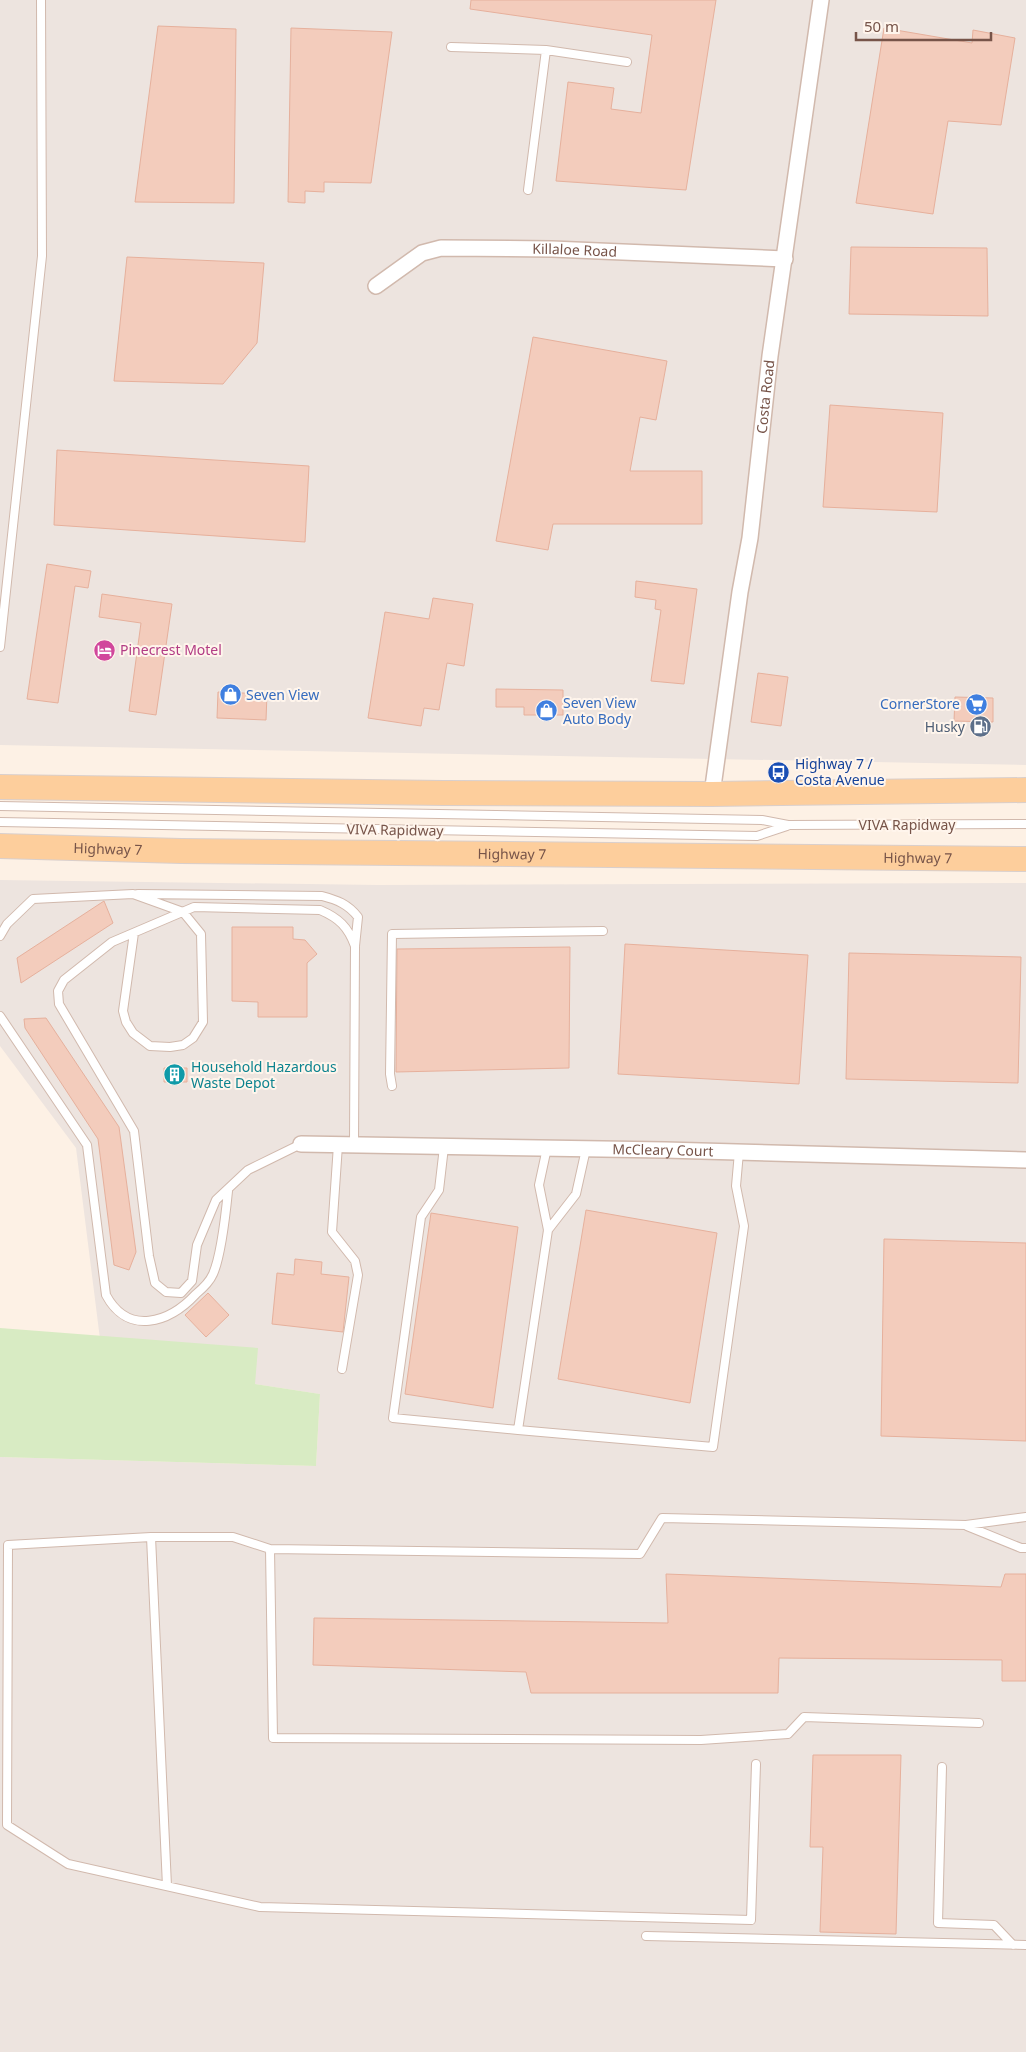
<svg xmlns="http://www.w3.org/2000/svg" width="1026" height="2052" viewBox="0 0 1026 2052" font-family="'Noto Sans',sans-serif">
<style>
.industrial{fill:#ede4df}
.green{fill:#d8ebc3}
.building{fill:#f3ccbc;stroke:#e6b09c}
.lines{fill:none;stroke-linecap:round;stroke-linejoin:round}
.lane-casing{stroke:#d1b9ad;stroke-width:10}
.street-casing{stroke:#d1b9ad;stroke-width:18}
.primary-casing{stroke:#d9cfcc;stroke-width:26}
.lane{stroke:#fff;stroke-width:8}
.street{stroke:#fff;stroke-width:15}
.primary{stroke:#fdce9c;stroke-width:24}
.labels{text-anchor:middle;stroke-width:4;stroke-linejoin:round;paint-order:stroke}
.street-label{font-size:14px;fill:#775449;stroke:#fff5ec}
.hotel-label{font-size:14px;fill:#b23c85;stroke:#fff5ec;text-anchor:start}
.shop-label{font-size:14px;fill:#366cbe;stroke:#fff5ec;text-anchor:start}
.service-label{font-size:14px;fill:#4e5e75;stroke:#fff5ec;text-anchor:end}
.transit-label{font-size:14px;fill:#164399;stroke:#fff5ec;text-anchor:start}
.culture-label{font-size:14px;fill:#0d838f;stroke:#fff5ec;text-anchor:start}
</style>
<rect width="100%" height="100%" fill="#fdf1e5"/>
<path class="industrial" d="M0,0H1026V765L0,745Z
M0,880L378,885L1026,883V2052H0V1457L316,1466L320,1394L255,1384L101,1347L76,1148L0,1046Z"/>
<path class="green" d="M0,1328L258,1348L255,1384L320,1394L316,1466L0,1457Z"/>
<path class="building" d="M471,0H716L686,190L556,181L568,82L614,88L611,109L641,113L652,35L470,9Z
M158,26L236,29L234,203L135,202Z
M291,28L392,32L371,183L324,182V192L305,191V203L288,202Z
M884,28L972,43L973,30L1015,38L1001,125L948,121L933,214L856,203Z
M851,247L987,248L988,316L849,314Z
M127,257L264,263L257,343L223,384L114,381Z
M533,337L667,361L656,420L640,417L630,471H702V524H553L548,550L496,541Z
M830,405L943,413L937,512L823,507Z
M57,450L309,466L305,542L54,525Z
M47,564L91,571L88,588L75,586L58,703L27,699Z
M636,581L697,589L684,684L651,681L661,610L655,609L656,600L635,597Z
M102,594L172,604L156,715L129,711L141,623L99,617Z
M433,598L473,604L464,666L447,663L439,710L424,708L421,726L368,718L385,612L429,619Z
M758,673L788,677L781,726L751,722Z
M496,689L563,690V715H524V707H496Z
M218,692L267,694L266,720L217,718Z
M955,697L993,698V722L954,721Z
M104,901L113,923L21,983L17,958Z
M232,927H293V939L305,940L317,954L307,963V1017H258V1002L232,1001Z
M625,944L808,955L799,1084L618,1074Z
M570,947L569,1068L396,1072L397,949Z
M849,953L1021,957L1018,1083L846,1079Z
M46,1018L119,1127L136,1252L129,1270L114,1265L98,1139L25,1028L24,1019Z
M164,1068H187V1082H164Z
M586,1210L717,1233L690,1403L558,1379Z
M431,1213L518,1227L493,1408L405,1394Z
M884,1239L1026,1243V1441L881,1436Z
M295,1259L322,1262L321,1274L349,1277L343,1332L272,1324L277,1273L294,1275Z
M208,1293L229,1315L206,1337L185,1315Z
M666,1574L1001,1587L1005,1574H1026V1681H1002V1660L779,1658L778,1693H531L526,1672L313,1665L314,1618L668,1623Z
M813,1755H901L896,1934L820,1932L823,1847H810Z"/>
<g class="lines">
<defs>
<path id="lane" d="M451,47L546,50
M528,190L546,50L627,62
M0,647L42,256L41,0
M0,806L762,820L788,825L1026,824
M0,822L757,836L787,826
M138,894L322,896C337,900 348,904 358,917L355,946L354,1145
M0,936L7,924L33,899L133,894L183,912L201,934L203,1022L193,1038L183,1045L170,1047L150,1046L133,1033L126,1022L123,1011L134,933
M0,1016L87,1145L106,1295C128,1336 169,1323 196,1294C202,1289 210,1281 213,1274C221,1256 226,1211 228,1191
M392,1086L390,1074L392,934L603,931
M301,1144L248,1170L216,1200L197,1245L192,1281L181,1293L166,1292L155,1283L149,1256L134,1131L59,1004L58,991L64,980L112,942L194,907L320,910C339,918 348,927 355,946
M338,1145L332,1232L355,1261L358,1275L342,1369
M444,1147L439,1190L421,1217L393,1418L518,1430L548,1230L539,1185L547,1148
M548,1230L576,1194L586,1149
M518,1430L713,1447L744,1226L736,1186L739,1152
M967,1526L1021,1548H1026
M151,1537L167,1886
M270,1549L233,1537H151L8,1545L7,1825L68,1864L260,1907L751,1920L756,1764
M979,1723L804,1717L788,1734L701,1740L273,1738L270,1549L640,1554L662,1518L966,1525L1026,1517
M942,1767L938,1923L994,1925L1013,1945
M646,1936L1026,1945"/>
<g id="street">
<path id="s1" d="M376,286L422,253L441,248L552,249L785,259"/>
<path id="s2" d="M712,794L740,592L750,538L770,356L821,0"/>
<path id="s3" d="M301,1144L665,1150L1026,1160"/>
</g>
<g id="primary">
<path d="M0,787L443,793L712,794L1026,790"/>
<path id="s4" d="M0,846L181,851L1026,859"/>
</g>
</defs>
<use href="#lane" class="lane-casing"/>
<use href="#street" class="street-casing"/>
<use href="#primary" class="primary-casing"/>
<use href="#lane" class="lane"/>
<use href="#street" class="street"/>
<use href="#primary" class="primary"/>
</g>
<defs>
<symbol id="hotel-disc" viewBox="-11 -11 22 22"><circle r="9.5" fill="#d1479c" stroke="#fff5ec"/><path d="M-6-4.5h1.5V1H6V5H4.5V3h-9V5H-6ZM-4 0a1.8 1.8 0 1 1 3.6 0ZM.5 0V-2.5h3Q6-2.5 6 0Z" fill="#fff"/></symbol>
<symbol id="shop-disc" viewBox="-11 -11 22 22"><circle r="9.5" fill="#3f7fe0" stroke="#fff5ec"/><path d="M-5-2.5h2.3a2.7 3.5 0 0 1 5.4 0H5L5.5 6h-11ZM-1.5-2.5h3a1.5 2.3 0 0 0-3 0Z" fill="#fff"/></symbol>
<symbol id="supermarket-disc" viewBox="-11 -11 22 22"><circle r="9.5" fill="#3f7fe0" stroke="#fff5ec"/><path d="M-6-5.5h2.5l.6 2H6L4.5 2H-2.5L-4.4-4H-6ZM-1.5 3.2a1.3 1.3 0 1 0 .1 0ZM3 3.2a1.3 1.3 0 1 0 .1 0Z" fill="#fff"/></symbol>
<symbol id="fuel-disc" viewBox="-11 -11 22 22"><circle r="9.5" fill="#5c6f8a" stroke="#fff5ec"/><path d="M-5.5-6h7V0h2V4h1.3V-2.5L3-4.5l.8-.8L6-3V5H2.5V1h-1V6h-7ZM-4.2-4.7v3.2H.2V-4.7Z" fill="#fff"/></symbol>
<symbol id="bus-disc" viewBox="-11 -11 22 22"><circle r="9.5" fill="#1a4fb4" stroke="#fff5ec"/><path d="M-5-6H5V4H4V6H2V4H-2V6H-4V4H-5ZM-3.5-4V0h7V-4ZM-3.5 1.2v1.5H-2V1.2ZM2 1.2v1.5H3.5V1.2Z" fill="#fff"/></symbol>
<symbol id="building-disc" viewBox="-11 -11 22 22"><circle r="9.5" fill="#0f9aa8" stroke="#fff5ec"/><path d="M-4-6H4V6H1V3H-1V6H-4ZM-2.5-4.3h1.7v1.8h-1.7ZM.8-4.3h1.7v1.8H.8ZM-2.5-1h1.7V.8h-1.7ZM.8-1h1.7V.8H.8Z" fill="#fff"/></symbol>
</defs>
<g fill-rule="evenodd">
<use href="#hotel-disc" x="92" y="638" width="25" height="25"/>
<use href="#shop-disc" x="218" y="682" width="25" height="25"/>
<use href="#supermarket-disc" x="964" y="692" width="25" height="25"/>
<use href="#shop-disc" x="534" y="698" width="25" height="25"/>
<use href="#fuel-disc" x="968" y="714" width="25" height="25"/>
<use href="#bus-disc" x="766" y="760" width="25" height="25"/>
<use href="#building-disc" x="162" y="1062" width="25" height="25"/>
</g>
<g class="labels">
<g class="street-label">
<text dy="5" stroke="none"><textPath href="#s1" startOffset="210">Killaloe Road</textPath></text>
<text dy="5" stroke="none"><textPath href="#s2" startOffset="401">Costa Road</textPath></text>
<text x="907" y="830">VIVA Rapidway</text>
<text transform="translate(395 830) rotate(1)" y="5">VIVA Rapidway</text>
<text dy="5" stroke="none"><textPath href="#s4" startOffset="108">Highway 7</textPath></text>
<text dy="5" stroke="none"><textPath href="#s4" startOffset="512">Highway 7</textPath></text>
<text dy="5" stroke="none"><textPath href="#s4" startOffset="918">Highway 7</textPath></text>
<text dy="5" stroke="none"><textPath href="#s3" startOffset="362">McCleary Court</textPath></text>
</g>
<g class="hotel-label">
<text x="120" y="655">Pinecrest Motel</text>
</g>
<g class="shop-label">
<text x="246" y="700">Seven View</text>
<text x="563" y="708">Seven View<tspan x="563" dy="16">Auto Body</tspan></text>
<text x="960" y="709" text-anchor="end">CornerStore</text>
</g>
<g class="service-label">
<text x="965" y="732">Husky</text>
</g>
<g class="transit-label">
<text x="795" y="769">Highway 7 /<tspan x="795" dy="16">Costa Avenue</tspan></text>
</g>
<g class="culture-label">
<text x="191" y="1072">Household Hazardous<tspan x="191" dy="16">Waste Depot</tspan></text>
</g>
</g>
<path d="M856 32v8h135v-8" fill="none" stroke="#775449" stroke-width="2.5"/>
<text x="864" y="32" font-size="15" fill="#775449" stroke="#fff5ec" stroke-width="4" paint-order="stroke">50 m</text>
</svg>
